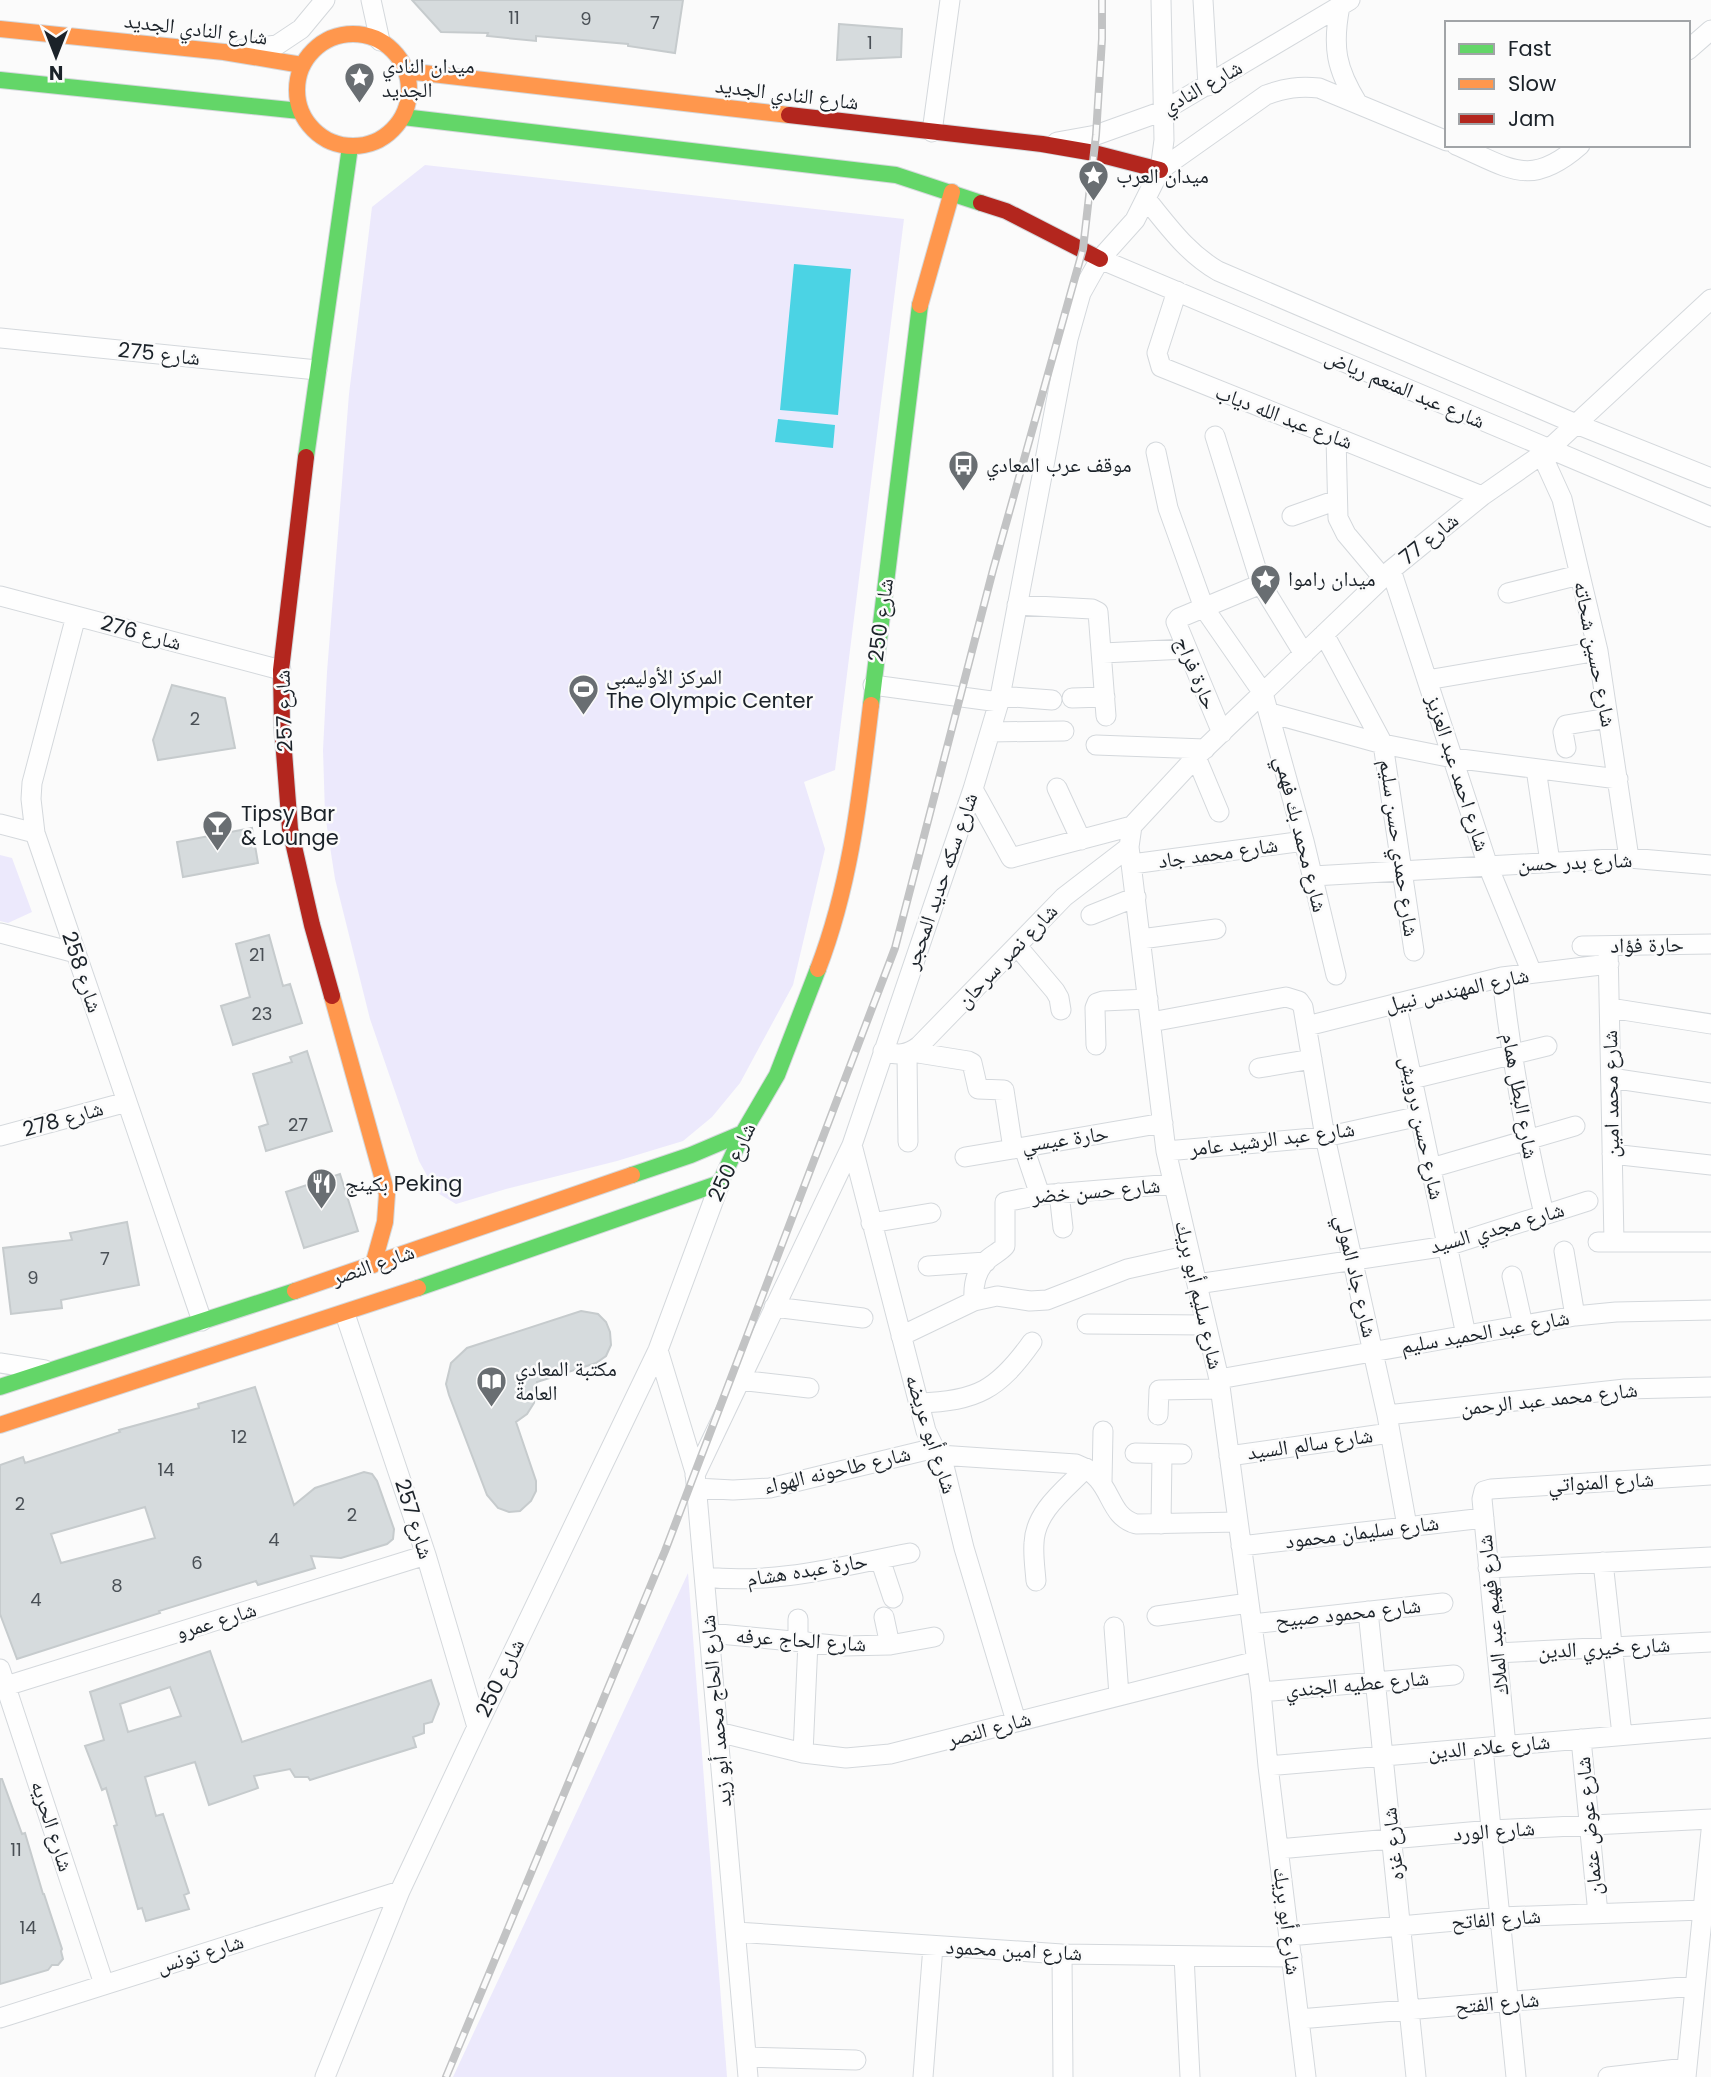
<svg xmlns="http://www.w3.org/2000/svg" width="1711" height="2077" viewBox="0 0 1711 2077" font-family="Poppins,'Noto Naskh Arabic',sans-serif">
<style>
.green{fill:#ece9fc}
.water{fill:#4bd3e4}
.building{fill:#d6dbdd;stroke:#c6cbcd;stroke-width:2;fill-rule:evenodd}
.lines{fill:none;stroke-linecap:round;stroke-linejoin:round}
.street-casing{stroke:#d4d8dc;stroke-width:21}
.fast-casing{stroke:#d4d8dc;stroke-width:18}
.slow-casing{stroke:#d4d8dc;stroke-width:18}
.jam-casing{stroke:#d4d8dc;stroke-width:18}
.street{stroke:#fefefe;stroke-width:19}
.fast{stroke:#63d668;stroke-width:16}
.slow{stroke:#ff974d;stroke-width:16}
.jam{stroke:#b3261e;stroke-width:16}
.rail-casing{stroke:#c2c3c4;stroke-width:8}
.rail{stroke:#fbfbfb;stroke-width:5;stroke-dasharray:16;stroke-linecap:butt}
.labels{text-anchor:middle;stroke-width:5;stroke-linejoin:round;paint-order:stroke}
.number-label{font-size:18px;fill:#4a5056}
.street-label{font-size:21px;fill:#1b2229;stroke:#fbfbfb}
.poi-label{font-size:21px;fill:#1b2229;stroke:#fbfbfb;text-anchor:start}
</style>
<rect width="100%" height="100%" fill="#fbfbfb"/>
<path class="green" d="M425,165L904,219L835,770L804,782L825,849L793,985L740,1083L712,1117L683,1141L617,1161L506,1189L456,1204L436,1192L419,1161L370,1019L335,879L325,814L323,750L327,672L349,394L372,207Z
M0,855L12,858L32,912L8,923L0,921Z
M688,1573L727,2077H453Z"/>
<path class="water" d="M794,264L851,269L838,415L780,410Z
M778,419L835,425L833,448L775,442Z"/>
<path class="building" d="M412,0H683L675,53L628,46V44L536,36V41L487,36L488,33L441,32Z
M839,24L902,29L901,57L837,60Z
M172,685L225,698L235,748L158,760L153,740Z
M252,828L258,863L183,877L177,842Z
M269,935L283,986L290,984L302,1023L233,1045L221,1006L250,997L236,944Z
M307,1051L332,1131L266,1151L259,1127L268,1124L253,1074L292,1062L290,1057Z
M340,1174L358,1231L304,1248L286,1192Z
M127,1222L139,1285L61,1300L62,1308L11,1314L3,1248L72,1240L70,1233Z
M581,1311L598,1314L606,1322L610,1332L611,1345L606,1356L596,1363L537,1382L534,1403L527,1414L516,1422L536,1481V1491L531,1501L520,1511L509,1512L498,1508L487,1495L449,1395L446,1384L451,1363L467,1348Z
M255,1387L294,1505L315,1488L364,1472L372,1474L377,1481L394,1529L393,1539L387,1544L341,1558L311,1556L315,1568L258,1585L256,1581L159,1611L160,1613L17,1659L0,1614V1465L23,1457L25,1463L120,1432L119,1430L199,1408L198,1404ZM145,1507L155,1538L61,1563L51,1534Z
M210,1651L242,1742L431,1680L439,1704L432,1722L424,1724V1733L413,1737L416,1747L310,1780L308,1777H295L290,1769L254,1776L258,1788L209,1805L195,1762L145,1777L156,1816L163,1814L189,1893L184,1895L189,1909L146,1921L142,1908L138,1909L114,1826L117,1825L106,1788L102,1790L85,1746L104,1740L90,1692ZM170,1687L181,1716L128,1732L120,1704Z
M0,1779H2L22,1834L25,1833L43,1894H44L62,1949L61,1951L63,1959L58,1965H52L48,1970L0,1984Z"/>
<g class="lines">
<defs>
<path id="street" d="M371,0L380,41
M1203,0L1208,86
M1340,6C1332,47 1336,69 1358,104
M243,49L277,45L301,29L325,0
M1688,50L1711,30
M932,132L950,0
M1057,142L1096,135L1163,111L1350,0
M1456,145C1510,168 1530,189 1580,145
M1160,170L1266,95C1285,88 1299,86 1319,88L1447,141
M1146,199C1169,227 1187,253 1218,271L1576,424L1711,478
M1100,259L1711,517
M1177,291L1157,353L1161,367L1482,496
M0,338L317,370
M1215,436L1261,584L1304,654
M1336,437L1338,518L1346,534L1383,578
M1156,452L1168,508L1204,608L1263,693L1304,841L1336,975
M1542,455L1562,499L1598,651L1629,858
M1292,516L1337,500
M1391,570L1488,866L1532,973
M1508,593L1579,575
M0,596L281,670
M1017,605L1092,609L1098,612L1106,716
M76,616L32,783L31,799L35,833L202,1321
M1324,634L1383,744L1414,951
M1103,653L1186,649
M1427,680L1598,651
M873,685L999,702
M1000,696L1052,700
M1072,698L1105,697
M1270,713L1383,744L1453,758L1618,779
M990,732L1064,731
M1222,733L1176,622L1179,618L1261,584
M1096,745L1205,749
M1566,748L1563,732L1566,725L1608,718
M1196,757L1219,812
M1536,769L1550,862
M1057,788L1081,840
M973,789L1011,858L1132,826
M0,824L35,833
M1132,826L1129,847L1166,1151L1219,1379L1261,1692L1268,1766L1306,2077
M1132,826L1196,757L1391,570L1482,496L1548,450L1711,299
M1132,864L1304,841
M1313,876L1629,858L1711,865
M1091,915L1136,897
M0,933L76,953
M1141,939L1216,929
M1017,946L1055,991L1059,998L1061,1010
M1582,946L1711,944
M1608,946L1614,1242
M1502,977C1511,1057 1525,1135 1544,1214
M1396,1003L1466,1335
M1610,1008L1711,1024
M1151,1022L1286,997L1299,1001L1303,1007L1325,1137L1387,1415L1407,1526
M1307,1026L1502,977L1609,964
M1096,1045L1095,1008L1097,1003L1103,1001L1148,999
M883,1051C898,1056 907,1055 919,1046L1064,897L1129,847
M912,1052L968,1061L972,1063L978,1089L1004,1090L1013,1149L1163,1123
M907,1054L908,1142
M1259,1068L1312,1059
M1611,1078L1711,1093
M1412,1079L1547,1046
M0,1136L127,1102
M852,1145L926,1431L945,1470L964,1548L1016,1721
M1024,1148L1040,1195
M1166,1151L1325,1137L1420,1116
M1612,1154L1711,1165
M965,1157L1013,1149
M1431,1168L1575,1126
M1059,1193L1063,1228
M871,1223L931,1213
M1598,1242H1711
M1564,1251L1575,1316
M928,1266L986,1262
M1512,1276L1523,1325
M1197,1284L1447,1246L1588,1201
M974,1301C973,1286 975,1272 986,1261C992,1255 1000,1252 1005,1246V1202L1040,1195L1173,1184
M774,1307L863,1318
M345,1314L426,1555L477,1727
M1087,1324L1206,1325
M901,1336L974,1301L997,1296L1030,1301L1047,1300L1127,1269L1190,1255
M658,1350L695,1472L748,2077
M0,1363L45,1370
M1219,1379L1575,1316L1616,1312L1711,1310
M739,1380L809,1388
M919,1403C977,1401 998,1390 1032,1342
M1158,1415L1159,1390L1220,1389
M1387,1415L1625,1389L1711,1387
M1135,1453L1182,1454
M939,1455L1076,1464C1115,1479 1105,1515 1136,1524L1238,1522
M1229,1456L1390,1433
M695,1475L852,1145L973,789L999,702L1068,339L1081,293L1100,259L1135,220L1160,170L1164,140L1161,0
M1102,1482L1103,1431
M696,1488L733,1490L770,1488L935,1448
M1161,1524L1162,1454
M1241,1546L1484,1518
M880,1559L893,1598
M1603,1562L1622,1735
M1488,1568L1711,1557
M705,1577C774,1585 842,1566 910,1553
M1036,1581C1035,1568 1033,1555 1034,1543C1035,1511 1066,1489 1086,1468
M1368,1611L1416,2077
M1157,1616L1249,1603
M884,1617L890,1645
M1252,1624L1443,1603
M1114,1627L1119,1695
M709,1633L844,1646L890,1645L934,1637
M798,1641V1619
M1497,1653L1711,1642
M0,1669L104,1984
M6,1686L426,1555
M1261,1692L1454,1675
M718,1732L803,1753L846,1758L890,1754L1257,1661
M1581,1739L1598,1914
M1506,1746L1482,1499L1484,1491L1491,1489L1711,1475
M1483,1748L1516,2077
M803,1753L808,1642
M1268,1766L1711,1728
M1278,1849L1492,1830L1711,1819
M736,1932L1062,1954L1292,1957
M1289,1936L1500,1917L1703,1910
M1062,1954L1063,2077
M1184,1956L1190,2077
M0,2018L400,1891
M1299,2019L1695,1986
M747,2057L856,2060
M325,2077L400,1891L477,1727L658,1350L720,1183
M923,2077L933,1946
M1608,2077L1686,2068
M1686,2077L1711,1831"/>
<path id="fast" d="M0,80L300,111
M403,117L896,175L981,203
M306,457L350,147
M871,705L920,305
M632,1175L691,1155L743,1133
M418,1288L720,1183L743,1133L777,1075L818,969
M0,1387L295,1291"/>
<path id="slow" d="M0,29L224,52L302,65
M297 90a56 56 0 1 1 112 0a56 56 0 1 1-112 0Z
M406,71L789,115
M920,305L952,192
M818,969C851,883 860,796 871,705
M332,996L387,1194L385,1222L373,1265
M295,1291L632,1175
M0,1425L418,1288"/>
<path id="jam" d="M789,115L1042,144L1094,153L1160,170
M981,203L1006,211L1100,259
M306,457L281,670L282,726L290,829L312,925L332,996"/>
</defs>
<use href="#street" class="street-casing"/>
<use href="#fast" class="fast-casing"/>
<use href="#slow" class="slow-casing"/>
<use href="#jam" class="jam-casing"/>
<use href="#street" class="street"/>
<use href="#fast" class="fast"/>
<use href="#slow" class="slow"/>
<use href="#jam" class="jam"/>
<defs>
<path id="rail" d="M446,2077L665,1551L895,948L993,570L1083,249L1096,135L1102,39V0"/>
</defs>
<use href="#rail" class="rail-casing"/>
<use href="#rail" class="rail"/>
</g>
<defs>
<symbol id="sight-pin" viewBox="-11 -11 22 30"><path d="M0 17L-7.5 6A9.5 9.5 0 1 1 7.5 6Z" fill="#696e72" stroke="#fbfbfb"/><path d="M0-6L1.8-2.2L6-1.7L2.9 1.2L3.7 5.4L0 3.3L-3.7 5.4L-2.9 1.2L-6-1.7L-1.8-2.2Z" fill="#fff"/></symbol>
<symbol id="bus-pin" viewBox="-11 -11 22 30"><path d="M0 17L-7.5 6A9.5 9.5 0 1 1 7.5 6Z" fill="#696e72" stroke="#fbfbfb"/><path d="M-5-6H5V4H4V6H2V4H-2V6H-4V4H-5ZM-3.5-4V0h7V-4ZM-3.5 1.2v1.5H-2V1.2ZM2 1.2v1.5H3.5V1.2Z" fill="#fff"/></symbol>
<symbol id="stadium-pin" viewBox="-11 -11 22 30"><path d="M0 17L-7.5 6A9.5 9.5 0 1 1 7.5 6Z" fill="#696e72" stroke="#fbfbfb"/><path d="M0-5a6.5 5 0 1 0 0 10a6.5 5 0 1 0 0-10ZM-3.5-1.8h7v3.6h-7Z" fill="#fff"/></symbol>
<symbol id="bar-pin" viewBox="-11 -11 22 30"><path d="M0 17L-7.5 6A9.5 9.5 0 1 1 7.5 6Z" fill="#696e72" stroke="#fbfbfb"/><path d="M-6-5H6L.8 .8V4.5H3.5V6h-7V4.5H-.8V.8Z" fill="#fff"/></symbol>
<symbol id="restaurant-pin" viewBox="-11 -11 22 30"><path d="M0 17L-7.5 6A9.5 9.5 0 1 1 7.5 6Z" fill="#696e72" stroke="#fbfbfb"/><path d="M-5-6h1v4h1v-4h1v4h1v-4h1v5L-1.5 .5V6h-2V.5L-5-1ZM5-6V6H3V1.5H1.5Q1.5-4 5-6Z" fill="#fff"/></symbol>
<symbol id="library-pin" viewBox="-11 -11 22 30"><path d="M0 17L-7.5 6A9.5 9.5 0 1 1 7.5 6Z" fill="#696e72" stroke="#fbfbfb"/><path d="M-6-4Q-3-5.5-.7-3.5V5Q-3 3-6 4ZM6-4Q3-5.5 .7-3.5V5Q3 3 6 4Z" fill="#fff"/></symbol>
</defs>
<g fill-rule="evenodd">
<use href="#sight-pin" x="342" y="60" width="35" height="47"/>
<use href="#sight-pin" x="1076" y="158" width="35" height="47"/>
<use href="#bus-pin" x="946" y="448" width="35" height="47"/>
<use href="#sight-pin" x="1248" y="562" width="35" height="47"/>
<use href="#stadium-pin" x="566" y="672" width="35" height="47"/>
<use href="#bar-pin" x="200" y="808" width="35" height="47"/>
<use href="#restaurant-pin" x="304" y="1166" width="35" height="47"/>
<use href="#library-pin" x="474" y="1364" width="35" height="47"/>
</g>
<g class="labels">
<g class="number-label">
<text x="514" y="24">11</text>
<text x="586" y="25">9</text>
<text x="655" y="29">7</text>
<text x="870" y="49">1</text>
<text x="195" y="725">2</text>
<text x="257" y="961">21</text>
<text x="262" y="1020">23</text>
<text x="298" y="1131">27</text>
<text x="105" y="1265">7</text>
<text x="33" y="1284">9</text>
<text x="239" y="1443">12</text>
<text x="166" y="1476">14</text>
<text x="20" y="1510">2</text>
<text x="352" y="1521">2</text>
<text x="274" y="1546">4</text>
<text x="197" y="1569">6</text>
<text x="117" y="1592">8</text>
<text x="36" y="1606">4</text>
<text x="16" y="1856">11</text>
<text x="28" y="1934">14</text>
</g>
<g class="street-label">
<text transform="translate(196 29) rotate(7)" y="7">شارع النادي الجديد</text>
<text transform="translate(1202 87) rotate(-29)" y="7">شارع النادي</text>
<text transform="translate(787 94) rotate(7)" y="7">شارع النادي الجديد</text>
<text transform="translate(159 354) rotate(6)" y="7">شارع 275</text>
<text transform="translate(1405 389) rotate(23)" y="7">شارع عبد المنعم رياض</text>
<text transform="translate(1284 417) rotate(21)" y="7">شارع عبد الله دياب</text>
<text transform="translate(1429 539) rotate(-39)" y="7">شارع 77</text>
<text transform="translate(881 620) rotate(-83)" y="7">شارع 250</text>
<text transform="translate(141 633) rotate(15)" y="7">شارع 276</text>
<text transform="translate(1595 654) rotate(79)" y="7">شارع حسين شحاته</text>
<text transform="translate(1196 673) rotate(67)" y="7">حارة فراج</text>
<text transform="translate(284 711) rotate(-92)" y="7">شارع 257</text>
<text transform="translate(1458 773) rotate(72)" y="7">شارع احمد عبد العزيز</text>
<text transform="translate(1301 834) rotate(76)" y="7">شارع محمد بك فهمي</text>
<text transform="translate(1399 848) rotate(82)" y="7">شارع حمدي حسن سليم</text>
<text transform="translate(1218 853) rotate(-8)" y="7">شارع محمد جاد</text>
<text transform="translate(1575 862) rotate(-2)" y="7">شارع بدر حسن</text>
<text transform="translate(941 881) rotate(-71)" y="7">شارع سكه حديد المحجر</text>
<text transform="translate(1647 945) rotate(-1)" y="7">حارة فؤاد</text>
<text transform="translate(1007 956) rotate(-46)" y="7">شارع نصر سرحان</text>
<text transform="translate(82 972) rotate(71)" y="7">شارع 258</text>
<text transform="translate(1457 990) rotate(-12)" y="7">شارع المهندس نبيل</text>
<text transform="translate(1611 1094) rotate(-91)" y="7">شارع محمد امين</text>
<text transform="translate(1520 1096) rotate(80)" y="7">شارع البطل همام</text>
<text transform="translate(63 1119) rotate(-16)" y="7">شارع 278</text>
<text transform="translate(1422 1128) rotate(78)" y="7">شارع حسن درويش</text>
<text transform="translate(1065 1139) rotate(-8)" y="7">حارة عيسي</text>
<text transform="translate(1272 1139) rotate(-7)" y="7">شارع عبد الرشيد عامر</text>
<text transform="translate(732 1162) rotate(-65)" y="7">شارع 250</text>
<text transform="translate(1096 1191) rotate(-5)" y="7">شارع حسن خضر</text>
<text transform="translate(1497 1228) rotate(-16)" y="7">شارع مجدي السيد</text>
<text transform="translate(373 1265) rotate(-19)" y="7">شارع النصر</text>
<text transform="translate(1356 1276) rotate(77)" y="7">شارع جاد المولي</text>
<text transform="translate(1199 1295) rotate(77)" y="7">شارع سليم أبو بريك</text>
<text transform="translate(1485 1332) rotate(-10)" y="7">شارع عبد الحميد سليم</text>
<text transform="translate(1549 1399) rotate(-6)" y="7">شارع محمد عبد الرحمن</text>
<text transform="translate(931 1434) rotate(72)" y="7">شارع أبو عريضه</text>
<text transform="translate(1310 1444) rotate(-8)" y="7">شارع سالم السيد</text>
<text transform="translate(837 1470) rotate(-13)" y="7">شارع طاحونه الهواء</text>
<text transform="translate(1601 1482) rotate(-3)" y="7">شارع المنواتي</text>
<text transform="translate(414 1519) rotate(72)" y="7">شارع 257</text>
<text transform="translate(1362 1532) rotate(-7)" y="7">شارع سليمان محمود</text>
<text transform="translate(807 1570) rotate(-9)" y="7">حارة عبده هشام</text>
<text transform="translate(1348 1613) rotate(-6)" y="7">شارع محمود صبيح</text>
<text transform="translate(1493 1615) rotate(-96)" y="7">شارع فهيم عبد الملاك</text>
<text transform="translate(216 1621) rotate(-17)" y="7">شارع عمرو</text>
<text transform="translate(801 1640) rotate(4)" y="7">شارع الحاج عرفه</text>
<text transform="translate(1604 1648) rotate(-3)" y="7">شارع خيري الدين</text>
<text transform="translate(500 1678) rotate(-64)" y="7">شارع 250</text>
<text transform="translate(1357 1684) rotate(-5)" y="7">شارع عطيه الجندي</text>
<text transform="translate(716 1711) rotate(-95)" y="7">شارع الحاج محمد أبو زيد</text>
<text transform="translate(989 1729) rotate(-15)" y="7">شارع النصر</text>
<text transform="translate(1489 1747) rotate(-5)" y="7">شارع علاء الدين</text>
<text transform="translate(52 1826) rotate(72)" y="7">شارع الحريه</text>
<text transform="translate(1589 1826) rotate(-95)" y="7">شارع عوض عثمان</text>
<text transform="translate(1494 1831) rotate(-4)" y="7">شارع الورد</text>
<text transform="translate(1393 1844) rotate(-96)" y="7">شارع غزه</text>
<text transform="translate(1496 1919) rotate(-4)" y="7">شارع الفاتح</text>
<text transform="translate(1287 1921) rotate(83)" y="7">شارع أبو بريك</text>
<text transform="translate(1014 1950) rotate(3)" y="7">شارع امين محمود</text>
<text transform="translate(200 1954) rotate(-17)" y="7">شارع تونس</text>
<text transform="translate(1497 2003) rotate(-5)" y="7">شارع الفتح</text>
</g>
<g class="poi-label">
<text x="382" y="73">ميدان النادي<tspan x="382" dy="24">الجديد</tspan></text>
<text x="1116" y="183">ميدان العرب</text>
<text x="986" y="472">موقف عرب المعادي</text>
<text x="1288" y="586">ميدان راموا</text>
<text x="606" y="684">المركز الأوليمبى<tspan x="606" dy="24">The Olympic Center</tspan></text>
<text x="241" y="821">Tipsy Bar<tspan x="241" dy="24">&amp; Lounge</tspan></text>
<text x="345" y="1191">بكينج Peking</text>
<text x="515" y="1376">مكتبة المعادي<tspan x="515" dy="24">العامة</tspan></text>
</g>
</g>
<rect x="1445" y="21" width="245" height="126" fill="#fbfbfb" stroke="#a1a4a7" stroke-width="2"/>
<rect x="1459" y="44" width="35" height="10" fill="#63d668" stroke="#a1a4a7" stroke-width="2"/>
<text x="1508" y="56" font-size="21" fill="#1b2229">Fast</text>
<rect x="1459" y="79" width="35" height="10" fill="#ff974d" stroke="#a1a4a7" stroke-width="2"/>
<text x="1508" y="91" font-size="21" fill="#1b2229">Slow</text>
<rect x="1459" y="114" width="35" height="10" fill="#b3261e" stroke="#a1a4a7" stroke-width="2"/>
<text x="1508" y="126" font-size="21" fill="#1b2229">Jam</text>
<g transform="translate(56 56) rotate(180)" stroke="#fbfbfb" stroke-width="5" paint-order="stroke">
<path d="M0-5L12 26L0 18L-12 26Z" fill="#1b2229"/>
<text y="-10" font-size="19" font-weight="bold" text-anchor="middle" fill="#1b2229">N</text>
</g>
</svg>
